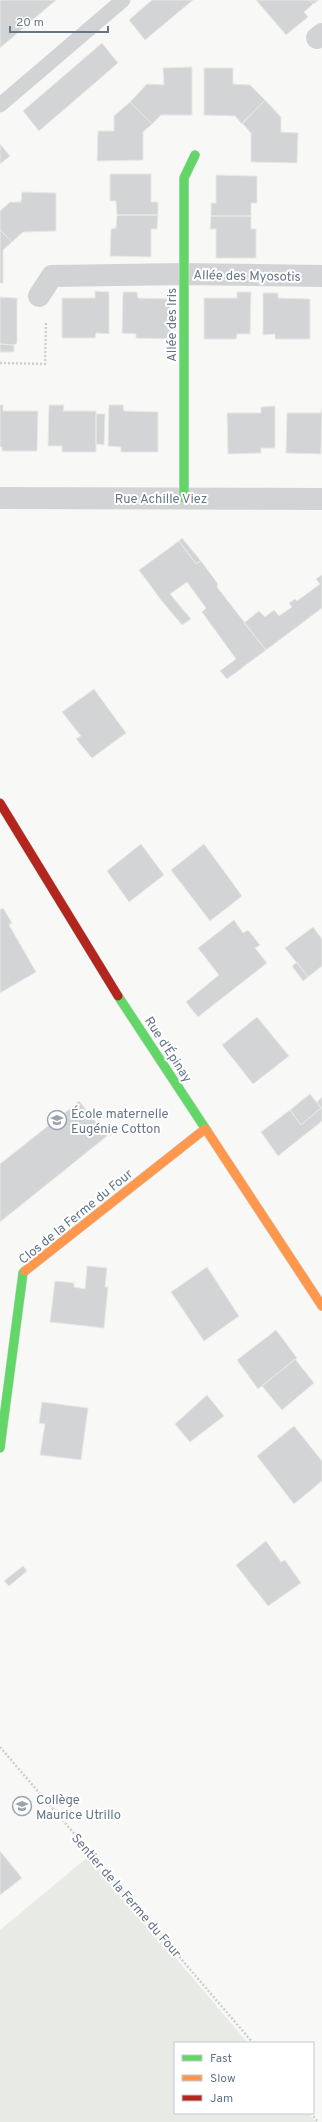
<svg xmlns="http://www.w3.org/2000/svg" width="322" height="2122" viewBox="0 0 322 2122" font-family="Overpass,sans-serif">
<style>
.green{fill:#e8ebe5}
.building{fill:#d3d4d5;stroke:#e8e8e7}
.lines{fill:none;stroke-linecap:round;stroke-linejoin:round}
.fast-casing{stroke:#d3d5d7;stroke-width:10}
.slow-casing{stroke:#d3d5d7;stroke-width:10}
.jam-casing{stroke:#d3d5d7;stroke-width:10}
.path{stroke:#cecfd1;stroke-width:2.5;stroke-dasharray:2 2;stroke-linecap:butt}
.lane{stroke:#d2d3d4;stroke-width:15}
.street{stroke:#d2d3d4;stroke-width:22}
.fast{stroke:#63d668;stroke-width:9}
.slow{stroke:#ff974d;stroke-width:9}
.jam{stroke:#b3261e;stroke-width:9}
.labels{text-anchor:middle;stroke-width:4;stroke-linejoin:round;paint-order:stroke}
.street-label{font-size:13px;fill:#667689;stroke:#fff}
.poi-label{font-size:13px;fill:#667689;stroke:#fff;text-anchor:start}
</style>
<rect width="100%" height="100%" fill="#f8f8f7"/>
<path class="green" d="M89,1856L248,2043H175V2113H308L316,2122H0V1930Z"/>
<path class="building" d="M0,0H56L0,48Z
M152,0H193L145,40L129,20Z
M256,0H309L313,4L304,12L308,17L286,35Z
M309,0H319L313,4Z
M102,43L118,63L39,131L23,111Z
M192,67V115H161L152,124L130,102L147,84L164,85L163,68Z
M204,68H233V84L250,85L265,100L242,124L235,116L204,115Z
M265,100L281,117V132L298,133L297,163L251,162V133L242,123Z
M130,102L152,124L143,132V160L97,161L98,131H114V116Z
M0,144L10,156L0,164Z
M110,174H151V202H158V215H117L116,201H110Z
M216,175L257,176V203H251V216H211V203H216Z
M22,192L56,193V231L23,232L12,242L0,230V211L10,202H21Z
M117,215H158L157,229H151V257L110,256L111,229L116,228Z
M211,216H251V229H256V258H216V229H210Z
M0,230L12,242L3,250V283H0Z
M95,291L109,292V334L96,333L95,338H62V298H95Z
M123,292H137L138,298L170,299V339L136,338V334L122,333Z
M237,292H251L250,334H237L236,339H204V298H237Z
M263,293H278V298L310,299V339H275V334L263,335Z
M0,297L17,298V343L14,345L0,344Z
M0,344L14,345V352H0Z
M0,405H3V411H38L37,451H2V447H0Z
M49,405H64L63,411H96V452H62V446H48Z
M109,405H123L124,411L158,412V452H121V447L108,446Z
M275,406V448H261V453L228,454L227,413H261V407Z
M322,408L321,454L286,453L287,413H321Z
M96,414H105L104,445L96,444Z
M182,538L201,561L196,564L179,541Z
M179,541L196,564L201,561L218,584L217,587L266,650L227,679L220,671L236,659L202,612L206,608L187,582L170,594L191,619L182,625L161,600L139,570Z
M322,575V608L266,650L244,623L259,611L265,617L274,610L279,616L292,607L289,603L295,599L297,601L320,584L316,579Z
M94,689L126,733L92,758L76,739L81,736L62,712Z
M141,844L164,875L129,902L107,871Z
M204,844L242,896L210,921L171,870Z
M3,908L12,923L9,925L36,972L0,993V910Z
M234,920L243,933L248,930L260,945L255,948L267,963L198,1017L186,1002L219,975L198,948Z
M313,927L322,939V966L308,977L285,948Z
M297,962L308,977L303,981L292,966Z
M257,1017L289,1056L253,1084L222,1045Z
M310,1094L321,1108L301,1125L290,1110Z
M322,1097V1121L278,1156L261,1132L290,1110L301,1125L321,1108L317,1102Z
M79,1101L85,1108L77,1115L72,1107Z
M72,1107L77,1115L85,1108L107,1136L0,1222V1164Z
M87,1266L107,1268L105,1287H108L104,1328L50,1322L55,1281L74,1283V1287L85,1289Z
M207,1267L239,1316L204,1341L171,1292Z
M276,1330L297,1358L258,1389L237,1360Z
M295,1359L314,1383L282,1410L262,1386Z
M207,1395L224,1416L190,1442L175,1424Z
M42,1402L88,1408L81,1460L40,1455L45,1424L39,1423Z
M294,1426L322,1461V1481L294,1504L257,1456Z
M266,1541L281,1562L285,1560L301,1583L268,1606L236,1565Z
M23,1566L27,1571L9,1586L4,1581Z
M0,1851L22,1878L0,1895Z"/>
<g class="lines">
<defs>
<path id="fast" d="M184,498V178L195,155
M118,996L207,1131
M0,1448L23,1273L25,1271"/>
<path id="slow" d="M207,1131L322,1306
M25,1271L205,1129"/>
<path id="jam" d="M0,803L118,996"/>
</defs>
<use href="#fast" class="fast-casing"/>
<use href="#slow" class="slow-casing"/>
<use href="#jam" class="jam-casing"/>
<path class="path" d="M0,363L45,364L46,322
M0,1747L253,2043
M311,2113L318,2122"/>
<path class="lane" d="M0,105L123,0"/>
<path class="street" d="M317,38L322,34
M39,296L52,276L183,274L322,276
M0,498L322,499"/>
<use href="#fast" class="fast"/>
<use href="#slow" class="slow"/>
<use href="#jam" class="jam"/>
</g>
<defs>
<symbol id="school-ring" viewBox="-11 -11 22 22"><circle r="9.5" fill="#fff" stroke="#99a4b0" stroke-width="1.5"/><path d="M0-5L7-2L0 1L-7-2ZM-4 1L0 2.5L4 1V4Q0 6-4 4Z" fill="#99a4b0"/></symbol>
</defs>
<g fill-rule="evenodd">
<use href="#school-ring" x="46" y="1109" width="22" height="22"/>
<use href="#school-ring" x="11" y="1795" width="22" height="22"/>
</g>
<g class="labels">
<g class="street-label">
<text transform="translate(247 275) rotate(1)" y="5">Allée des Myosotis</text>
<text transform="translate(171 325) rotate(-90)" y="5">Allée des Iris</text>
<text x="161" y="503">Rue Achille Viez</text>
<text transform="translate(169 1049) rotate(57)" y="5">Rue d'Épinay</text>
<text transform="translate(75 1216) rotate(-39)" y="5">Clos de la Ferme du Four</text>
<text transform="translate(127 1895) rotate(49)" y="5">Sentier de la Ferme du Four</text>
</g>
<g class="poi-label">
<text x="71" y="1118">École maternelle<tspan x="71" dy="15">Eugénie Cotton</tspan></text>
<text x="36" y="1804">Collège<tspan x="36" dy="15">Maurice Utrillo</tspan></text>
</g>
</g>
<rect x="174" y="2042" width="140" height="72" fill="#ffffff" stroke="#c2c8d0"/>
<rect x="182" y="2055" width="20" height="6" fill="#63d668" stroke="#c2c8d0"/>
<text x="210" y="2062" font-size="12" fill="#667689">Fast</text>
<rect x="182" y="2075" width="20" height="6" fill="#ff974d" stroke="#c2c8d0"/>
<text x="210" y="2082" font-size="12" fill="#667689">Slow</text>
<rect x="182" y="2095" width="20" height="6" fill="#b3261e" stroke="#c2c8d0"/>
<text x="210" y="2102" font-size="12" fill="#667689">Jam</text>
<path d="M10 26v6h98v-6" fill="none" stroke="#667689" stroke-width="2"/>
<text x="16" y="26" font-size="12" fill="#667689" stroke="#ffffff" stroke-width="3" paint-order="stroke">20 m</text>
</svg>
